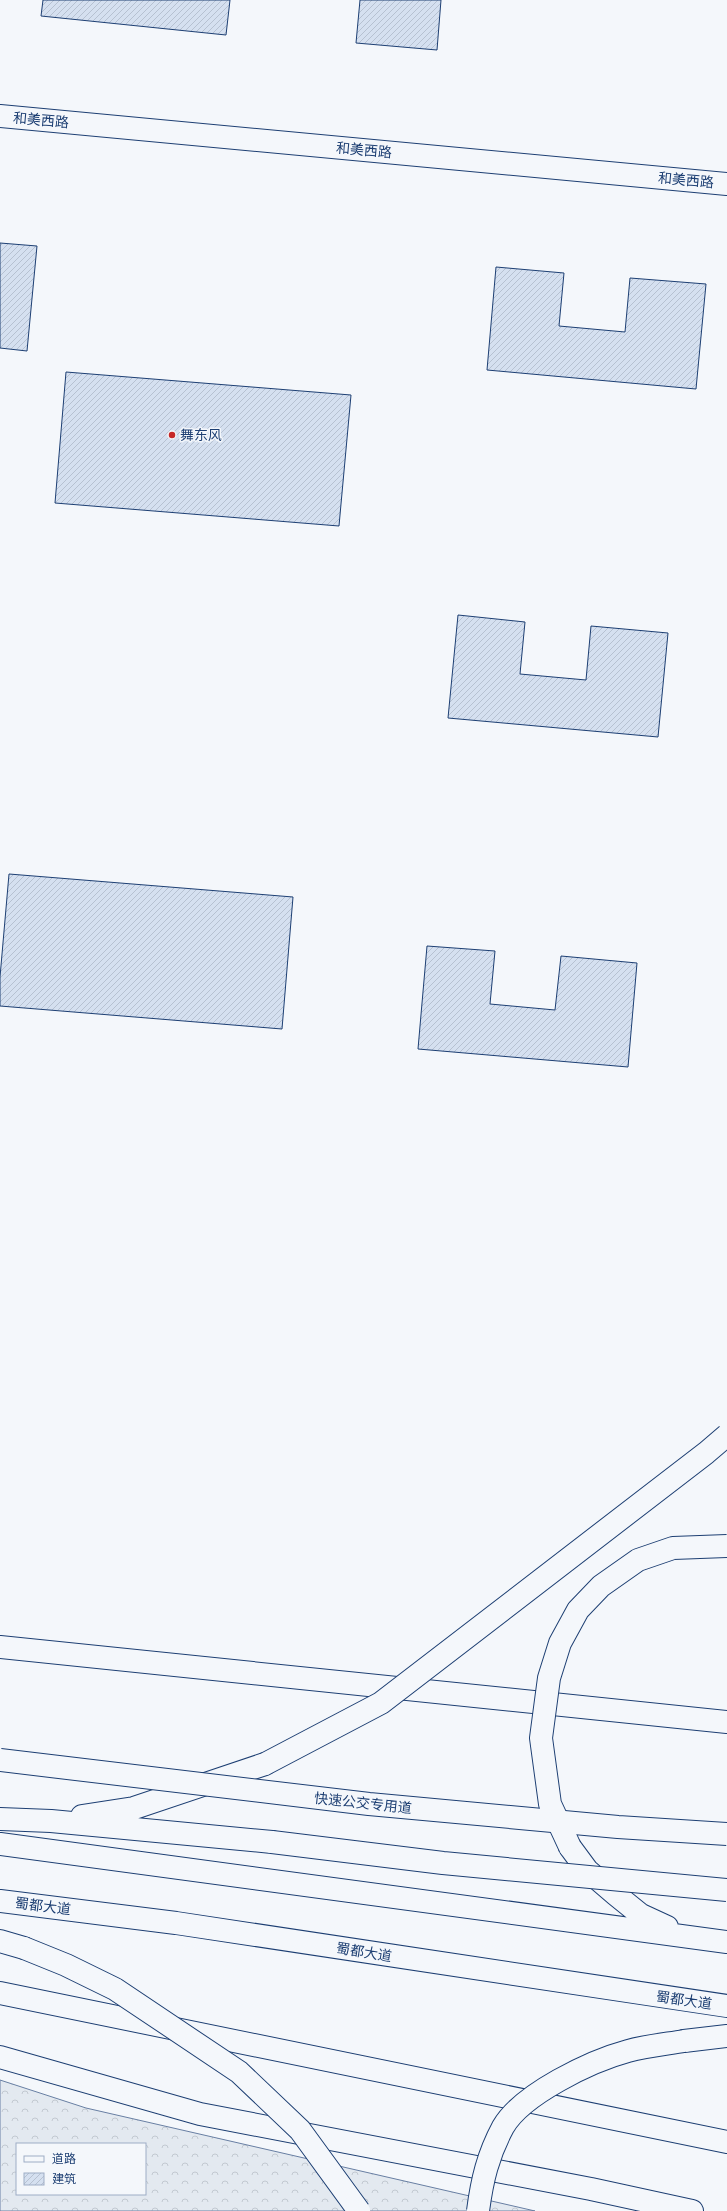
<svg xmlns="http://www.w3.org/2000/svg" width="727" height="2211" viewBox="0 0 727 2211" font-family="'Exo 2','Noto Sans SC',sans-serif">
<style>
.forest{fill:url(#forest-crowns);stroke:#687fa3;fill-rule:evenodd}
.building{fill:url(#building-hatch);stroke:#1d3f73}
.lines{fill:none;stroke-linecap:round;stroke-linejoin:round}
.minor-casing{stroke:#1d3f73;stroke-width:24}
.major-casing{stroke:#1d3f73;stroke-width:24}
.highway-casing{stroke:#1d3f73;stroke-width:24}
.minor{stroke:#f4f7fb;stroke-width:22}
.major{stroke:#f4f7fb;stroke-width:22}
.highway{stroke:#f4f7fb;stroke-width:22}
.minor-bridge-casing{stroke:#1d3f73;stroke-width:24;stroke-linecap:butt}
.highway-bridge-casing{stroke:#1d3f73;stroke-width:24;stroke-linecap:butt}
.minor-bridge{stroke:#f4f7fb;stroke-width:22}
.highway-bridge{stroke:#f4f7fb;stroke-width:22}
.poi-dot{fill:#c62828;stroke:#f4f7fb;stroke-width:1.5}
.labels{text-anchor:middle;stroke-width:3;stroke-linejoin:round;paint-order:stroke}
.street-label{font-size:14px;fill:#1d3f73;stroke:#f4f7fb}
.poi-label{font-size:14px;fill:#1d3f73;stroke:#f4f7fb;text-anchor:start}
</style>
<defs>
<pattern id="forest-crowns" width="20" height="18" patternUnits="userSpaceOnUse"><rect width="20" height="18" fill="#e3e9f0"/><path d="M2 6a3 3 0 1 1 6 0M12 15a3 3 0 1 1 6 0" fill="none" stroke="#c2c9d1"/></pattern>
<pattern id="building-hatch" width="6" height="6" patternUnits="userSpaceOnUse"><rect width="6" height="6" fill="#d5e0f0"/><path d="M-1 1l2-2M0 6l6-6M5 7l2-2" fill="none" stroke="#b6c1d1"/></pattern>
</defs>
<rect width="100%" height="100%" fill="#f4f7fb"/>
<path class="forest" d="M0,2080L86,2108L535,2211H0ZM17,2144H145V2194H17Z"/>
<path class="building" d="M43,0H230L226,35L41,16Z
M360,0H441L437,50L356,43Z
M0,243L37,246L27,351L0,348Z
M496,267L564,273L559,326L625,332L630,278L706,284L696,389L487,370Z
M66,372L351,395L339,526L55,503Z
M458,615L525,622L520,674L586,680L591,626L668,633L658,737L448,718Z
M9,874L293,897L282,1029L0,1006V977Z
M427,946L495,951L490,1004L555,1010L561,956L637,963L628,1067L418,1049Z"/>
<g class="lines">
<defs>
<path id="minor" d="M0,116L727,184"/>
<path id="major" d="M0,1647L727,1722
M0,1993L727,2142
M0,2057L200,2114L591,2189L692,2211"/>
<path id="highway" d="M82,1816L134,1808L265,1764
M0,1819L51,1821L272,1842
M0,1844L727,1942
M570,1847L587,1870L615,1894L641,1915L667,1927
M0,1901L176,1923L727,2006
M0,1941L24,1948
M684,2041L727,2036"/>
</defs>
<use href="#minor" class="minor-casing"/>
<use href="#major" class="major-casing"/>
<use href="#highway" class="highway-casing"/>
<use href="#minor" class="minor"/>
<use href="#major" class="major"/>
<use href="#highway" class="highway"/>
<defs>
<path id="minor-bridge" d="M0,1760L369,1804L618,1827L727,1834"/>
<path id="highway-bridge" d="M265,1764L381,1703L706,1453L727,1435
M272,1842L443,1863L727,1890
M570,1847L550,1804L541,1738L549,1678L560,1643L578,1610L601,1586L638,1560L673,1548L727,1546
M24,1948L66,1965L115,1989L239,2072L300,2130L359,2211
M478,2211C482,2180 488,2155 503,2127C522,2094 591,2061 628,2051C646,2046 666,2044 684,2041"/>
</defs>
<use href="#minor-bridge" class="minor-bridge-casing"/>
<use href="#highway-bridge" class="highway-bridge-casing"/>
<use href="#minor-bridge" class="minor-bridge"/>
<use href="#highway-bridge" class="highway-bridge"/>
</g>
<circle class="poi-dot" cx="172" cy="435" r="4"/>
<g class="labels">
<g class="street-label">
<text transform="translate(41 120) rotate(5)" y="5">和美西路</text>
<text transform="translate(364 150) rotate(5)" y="5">和美西路</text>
<text transform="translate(686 180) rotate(5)" y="5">和美西路</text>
<text transform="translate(363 1803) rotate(6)" y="5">快速公交专用道</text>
<text transform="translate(43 1906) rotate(7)" y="5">蜀都大道</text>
<text transform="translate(364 1952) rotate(9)" y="5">蜀都大道</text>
<text transform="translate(684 2000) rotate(8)" y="5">蜀都大道</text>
</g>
<g class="poi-label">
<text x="180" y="440">舞东风</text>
</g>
</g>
<rect x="16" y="2143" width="130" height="52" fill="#f4f7fb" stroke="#9eadc5"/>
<rect x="24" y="2156" width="20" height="6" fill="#f4f7fb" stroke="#9eadc5"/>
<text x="52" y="2163" font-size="12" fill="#1d3f73">道路</text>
<rect x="24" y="2173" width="20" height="12" fill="url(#building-hatch)" stroke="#9eadc5"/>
<text x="52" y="2183" font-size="12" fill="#1d3f73">建筑</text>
</svg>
